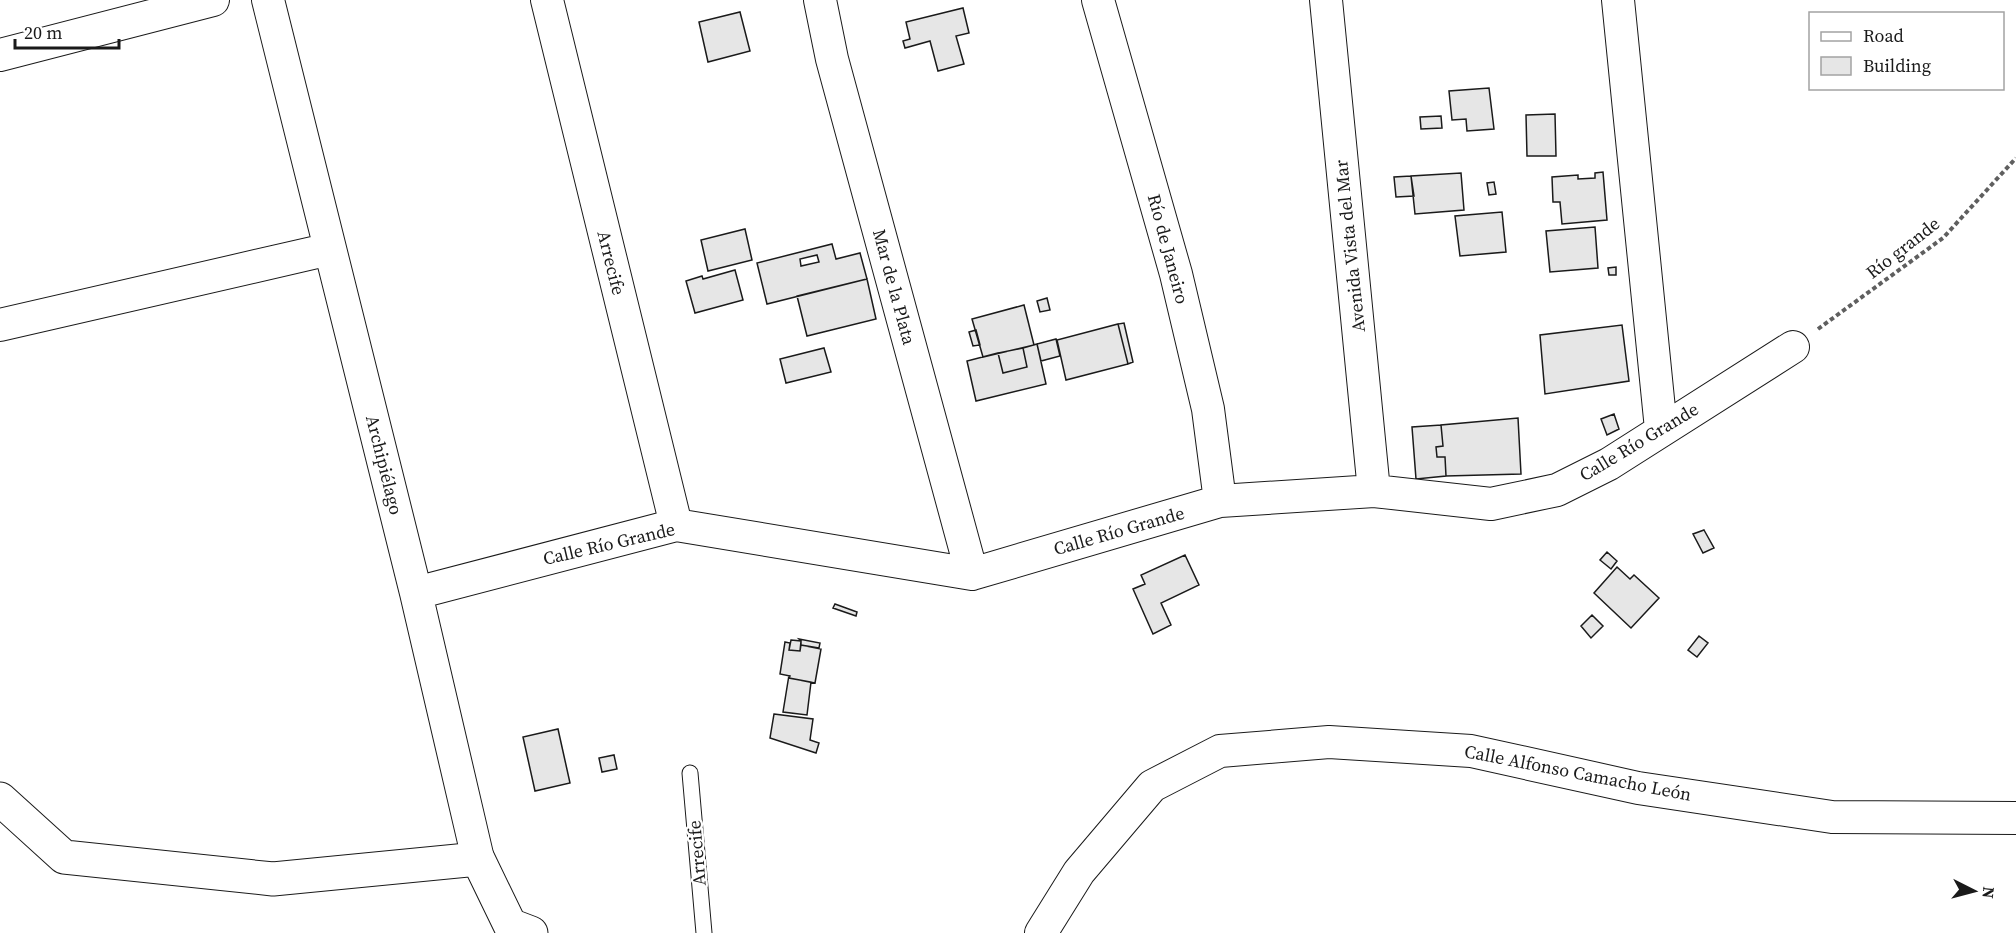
<svg xmlns="http://www.w3.org/2000/svg" width="2016" height="933" viewBox="0 0 2016 933" font-family="'Source Serif 4',serif">
<style>
.building{fill:#e6e6e6;stroke:#1a1a1a;stroke-width:1.5;fill-rule:evenodd}
.lines{fill:none;stroke-linecap:round;stroke-linejoin:round}
.lane-casing{stroke:#1a1a1a;stroke-width:17}
.street-casing{stroke:#1a1a1a;stroke-width:34}
.secondary-casing{stroke:#1a1a1a;stroke-width:35}
.path{stroke:#5f5f5f;stroke-width:4;stroke-dasharray:4.5 3;stroke-linecap:butt}
.lane{stroke:#fff;stroke-width:15}
.street{stroke:#fff;stroke-width:32}
.secondary{stroke:#fff;stroke-width:33}
.labels{text-anchor:middle;stroke-width:4.5;stroke-linejoin:round;paint-order:stroke}
.street-label{font-size:18px;fill:#1a1a1a;stroke:#fff}
</style>
<rect width="100%" height="100%" fill="#fff"/>
<path class="building" d="M963,8L969,33L956,36L964,64L938,71L930,41L905,48L903,41L910,39L906,22Z
M740,12L750,51L708,62L699,22Z
M1489,88L1494,129L1467,131L1466,119L1452,120L1449,91Z
M1555,114L1556,156H1527L1526,115Z
M1441,116L1442,128L1421,129L1420,117Z
M1603,172L1607,220L1562,224L1560,202H1553L1552,177L1578,175V179L1595,178V173Z
M1461,173L1464,210L1415,214L1411,176Z
M1411,176L1414,196L1396,197L1394,177Z
M1494,182L1496,194L1489,195L1487,183Z
M1502,212L1506,252L1460,256L1455,216Z
M1595,227L1598,268L1550,272L1546,231Z
M745,229L752,260L708,271L701,240Z
M832,244L836,259L860,253L867,279L767,304L757,263ZM817,255L819,262L801,266L800,259Z
M1616,267V275H1609L1608,268Z
M735,270L743,300L695,313L686,281L702,276L703,279Z
M867,279L876,319L807,336L797,296Z
M1047,298L1050,310L1040,312L1037,301Z
M1024,305L1034,345L983,357L972,319Z
M1124,323L1133,362L1128,364L1118,324Z
M1118,324L1128,364L1066,380L1057,340Z
M1622,325L1629,381L1545,394L1540,335Z
M976,330L980,345L973,346L969,332Z
M1056,339L1060,356L1041,361L1037,344Z
M1037,344L1046,384L976,401L967,361L998,353L1003,373L1027,367L1023,348Z
M824,348L831,372L786,383L780,359Z
M1023,348L1027,367L1003,373L998,353Z
M1614,414L1619,429L1607,435L1601,419Z
M1518,418L1521,474L1446,476L1445,457H1437L1436,447L1443,446L1441,425Z
M1441,425L1443,446L1436,447L1437,457H1445L1446,476L1416,479L1412,427Z
M1704,530L1714,548L1703,553L1693,534Z
M1607,552L1617,561L1611,569L1600,560Z
M1185,555L1199,585L1161,603L1171,625L1153,634L1133,589L1145,584L1141,575Z
M1617,567L1630,579L1634,575L1659,598L1631,628L1594,593Z
M835,604L857,612L856,616L833,608Z
M1592,615L1603,626L1591,638L1581,626Z
M1699,636L1708,643L1697,657L1688,650Z
M799,639L820,643L819,648L801,645V641Z
M791,640L801,641L800,651L789,650Z
M785,642L790,643L789,650L800,651L801,645L821,649L815,683L789,678L790,676L780,674Z
M789,675V678L811,682L807,715L783,712Z
M774,714L813,719L810,740L819,743L816,753L770,738Z
M558,729L570,783L535,791L523,737Z
M614,755L617,769L602,772L599,758Z"/>
<g class="lines">
<defs>
<path id="lane" d="M690,773L704,933"/>
<path id="street" d="M268,0L416,593L478,859
M547,0L676,525
M820,0L832,59L972,574
M1098,0L1176,274L1208,409L1220,501
M1326,0L1374,491
M1618,0L1661,429
M0,55L213,0
M0,325L330,249
M416,593L676,525L972,574L1220,501L1374,491L1491,504L1557,490L1609,464L1793,347
M1041,933L1079,872L1152,786L1220,751L1329,742L1471,751L1638,788L1832,817L2016,818"/>
<path id="secondary" d="M0,799L64,857L273,879L478,859L510,925L531,933"/>
</defs>
<use href="#lane" class="lane-casing"/>
<use href="#street" class="street-casing"/>
<use href="#secondary" class="secondary-casing"/>
<path class="path" d="M1818,329L1943,238L2016,158"/>
<use href="#lane" class="lane"/>
<use href="#street" class="street"/>
<use href="#secondary" class="secondary"/>
</g>
<g class="labels">
<g class="street-label">
<text transform="translate(1350 246) rotate(-96)" y="6">Avenida Vista del Mar</text>
<text transform="translate(1903 248) rotate(-38)" y="6">Río grande</text>
<text transform="translate(1168 249) rotate(75)" y="6">Río de Janeiro</text>
<text transform="translate(611 263) rotate(76)" y="6">Arrecife</text>
<text transform="translate(894 287) rotate(75)" y="6">Mar de la Plata</text>
<text transform="translate(1639 442) rotate(-31)" y="6">Calle Río Grande</text>
<text transform="translate(384 465) rotate(76)" y="6">Archipiélago</text>
<text transform="translate(1119 531) rotate(-16)" y="6">Calle Río Grande</text>
<text transform="translate(609 544) rotate(-13)" y="6">Calle Río Grande</text>
<text transform="translate(1578 773) rotate(11)" y="6">Calle Alfonso Camacho León</text>
<text transform="translate(697 853) rotate(-95)" y="6">Arrecife</text>
</g>
</g>
<rect x="1809" y="12" width="195" height="78" fill="#ffffff" stroke="#a3a3a3" stroke-width="1.5"/>
<rect x="1821" y="32" width="30" height="9" fill="#ffffff" stroke="#a3a3a3" stroke-width="1.5"/>
<text x="1863" y="42" font-size="18" fill="#1a1a1a">Road</text>
<rect x="1821" y="57" width="30" height="18" fill="#e6e6e6" stroke="#a3a3a3" stroke-width="1.5"/>
<text x="1863" y="72" font-size="18" fill="#1a1a1a">Building</text>
<g transform="translate(1974 891) rotate(96)" stroke="#ffffff" stroke-width="4.5" paint-order="stroke">
<path d="M0-4.5L10 22L0 15L-10 22Z" fill="#1a1a1a"/>
<text y="-9" font-size="16" font-weight="bold" text-anchor="middle" fill="#1a1a1a">N</text>
</g>
<path d="M15 39v9h104v-9" fill="none" stroke="#1a1a1a" stroke-width="3"/>
<text x="24" y="39" font-size="18" fill="#1a1a1a" stroke="#ffffff" stroke-width="4.5" paint-order="stroke">20 m</text>
</svg>
